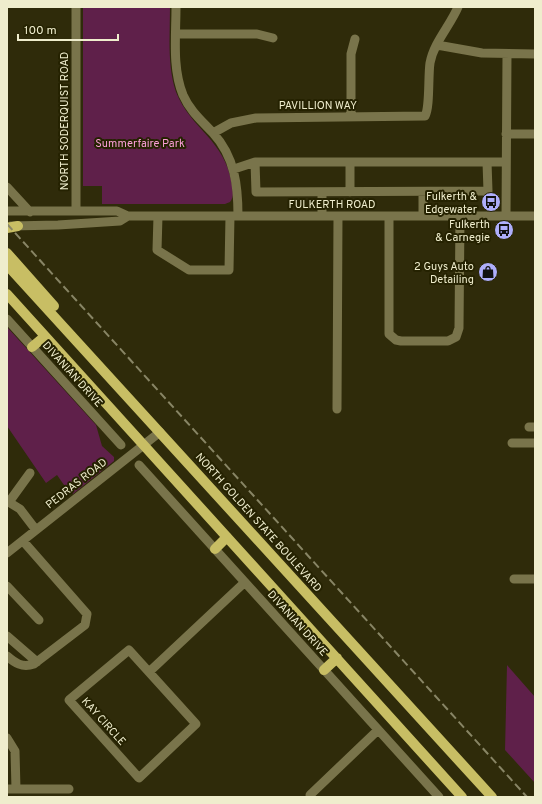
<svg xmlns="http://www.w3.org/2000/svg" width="542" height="804" viewBox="0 0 542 804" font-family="Overpass,sans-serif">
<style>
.green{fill:#5f204a}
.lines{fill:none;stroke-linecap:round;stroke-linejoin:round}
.minor{stroke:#79744b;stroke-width:9}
.major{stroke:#c8be64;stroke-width:10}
.rail{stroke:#888565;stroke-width:2;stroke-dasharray:8 4;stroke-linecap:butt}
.labels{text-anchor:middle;stroke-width:4;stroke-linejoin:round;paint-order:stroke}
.street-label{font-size:11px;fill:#efedcd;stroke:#252201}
.park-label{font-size:11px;fill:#fc9fd8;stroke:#252201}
.poi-label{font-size:11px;fill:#efedcd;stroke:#252201;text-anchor:end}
</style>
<rect width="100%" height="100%" fill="#2f2b0a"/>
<path class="green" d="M83,7H170C170,35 167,65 176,92C191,130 225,139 232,185C233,191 234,197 230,202L225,204H102V186H83Z
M7,327L96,425L102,446L114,457V461L73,494L70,491L69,492L57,475L46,483L7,426Z
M507,665L535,697V783L505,750Z"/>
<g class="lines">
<path class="minor" d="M176,7C176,36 172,68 183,95C190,111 202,121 213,133C235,157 238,186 238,216
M176,34H257L273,38
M437,45L482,53L535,54
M351,117V54L355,39
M213,133L231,123L256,118L425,116C430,108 428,76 430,63C434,42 450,26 458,7
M506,134H535
M255,162L256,192L488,191L487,162H506
M350,162V192
M234,169L255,162H487
M7,187L30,212
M322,192V216
M423,192V216
M7,211H117L128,216H535
M76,211V7
M158,216L157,250L189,270H229L230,216
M389,216V334L396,340L401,341H448L456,337L459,328L460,216
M506,216L507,54
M11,226L58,225L120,221L128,216
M7,319L121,445
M337,409L338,216
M529,427H535
M512,443H535
M139,465L439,797
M7,501L20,509L36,530
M9,502L30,473
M7,553L160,432
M514,579H535
M7,586L39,620
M7,636L37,662
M129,650L196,724L139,778L69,700Z
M7,656C15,663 22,668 34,664L85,625L87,614L23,541
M149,672L245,582
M7,738L15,751L16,789
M7,789H69
M310,795L378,730"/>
<path class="major" d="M7,228L18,226
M7,253L54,306
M7,265L492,797
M7,294L462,797
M32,347L44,337
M215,549L227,537
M324,670L337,658"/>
<path class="rail" d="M7,224L527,797"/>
</g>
<defs>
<symbol id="bus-disc" viewBox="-11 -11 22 22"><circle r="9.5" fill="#aeaefb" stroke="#252201"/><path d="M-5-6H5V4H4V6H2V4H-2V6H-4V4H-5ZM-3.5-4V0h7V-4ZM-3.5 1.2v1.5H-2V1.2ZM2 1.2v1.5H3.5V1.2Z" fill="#111"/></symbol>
<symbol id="shop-disc" viewBox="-11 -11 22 22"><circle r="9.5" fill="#aeaefb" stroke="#252201"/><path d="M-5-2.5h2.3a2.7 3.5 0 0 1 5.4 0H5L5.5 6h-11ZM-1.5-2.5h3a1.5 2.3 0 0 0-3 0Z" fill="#111"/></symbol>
</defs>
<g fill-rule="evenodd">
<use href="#bus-disc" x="480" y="191" width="22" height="22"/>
<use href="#bus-disc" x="493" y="219" width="22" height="22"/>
<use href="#shop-disc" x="477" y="261" width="22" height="22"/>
</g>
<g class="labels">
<g class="street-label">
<text x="318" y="109">PAVILLION WAY</text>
<text transform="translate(64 121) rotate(-90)" y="4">NORTH SODERQUIST ROAD</text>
<text x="332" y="208">FULKERTH ROAD</text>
<text transform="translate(73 374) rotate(48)" y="4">DIVANIAN DRIVE</text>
<text transform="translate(76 483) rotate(-38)" y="4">PEDRAS ROAD</text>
<text transform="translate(259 522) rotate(48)" y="4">NORTH GOLDEN STATE BOULEVARD</text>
<text transform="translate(298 623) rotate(48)" y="4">DIVANIAN DRIVE</text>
<text transform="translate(104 721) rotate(48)" y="4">KAY CIRCLE</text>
</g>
<g class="park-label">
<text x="140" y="147">Summerfaire Park</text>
</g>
<g class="poi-label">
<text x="477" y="200">Fulkerth &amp;<tspan x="477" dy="13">Edgewater</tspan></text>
<text x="490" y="228">Fulkerth<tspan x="490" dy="13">&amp; Carnegie</tspan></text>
<text x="474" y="270">2 Guys Auto<tspan x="474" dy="13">Detailing</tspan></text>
</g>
</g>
<rect width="542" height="804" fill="none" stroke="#efedcd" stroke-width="16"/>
<path d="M18 34v6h100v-6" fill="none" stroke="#efedcd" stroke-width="2"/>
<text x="24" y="34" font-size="12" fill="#efedcd" stroke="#252201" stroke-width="3" paint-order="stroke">100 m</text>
</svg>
